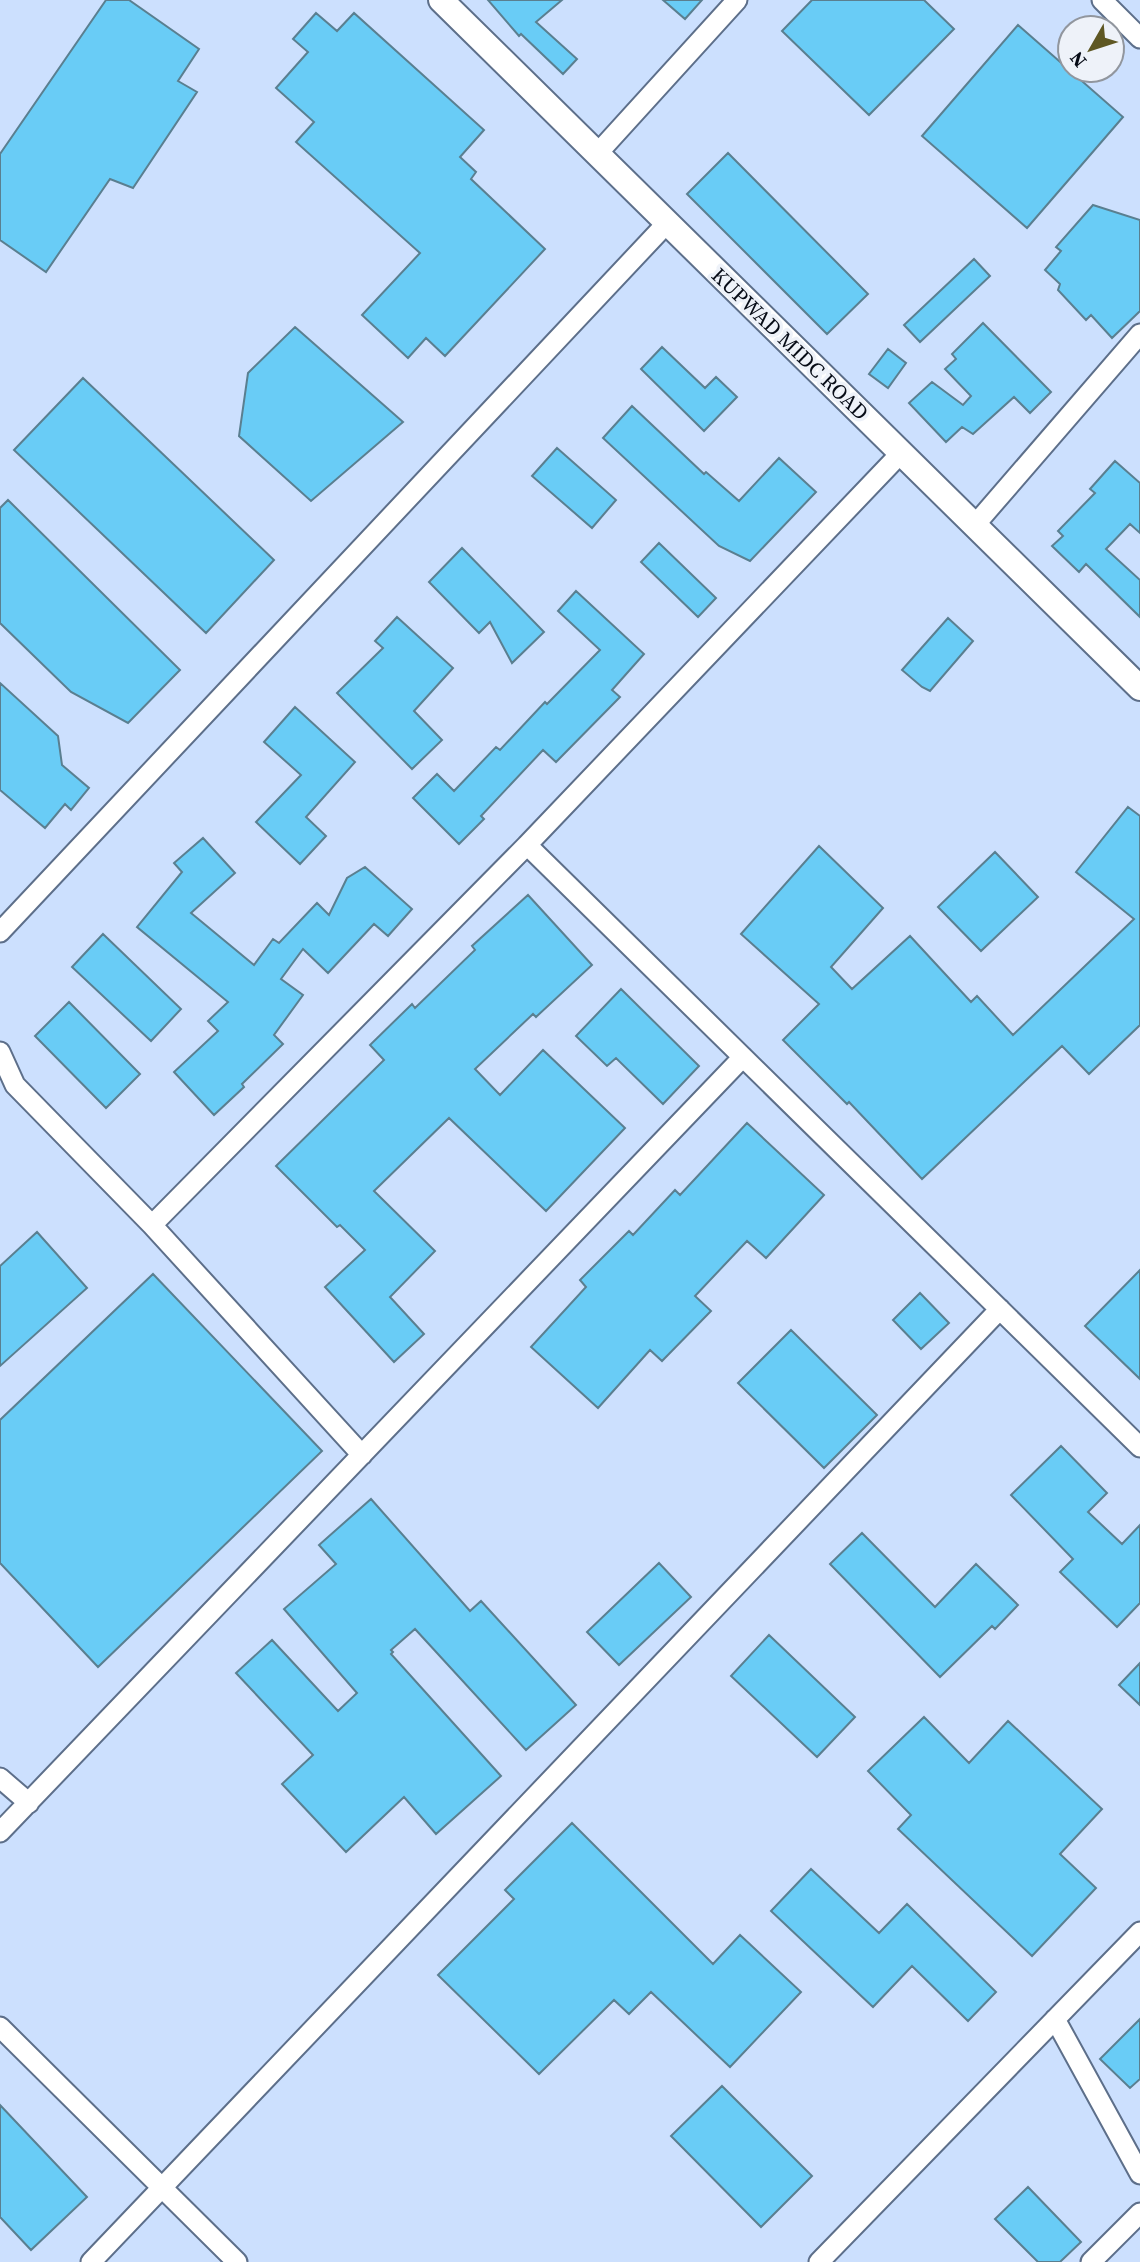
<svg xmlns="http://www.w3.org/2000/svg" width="1140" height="2262" viewBox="0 0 1140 2262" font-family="'Source Serif 4',serif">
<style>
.built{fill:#cce0fe;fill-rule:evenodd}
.building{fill:#69ccf6;stroke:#5a7f90;stroke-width:2}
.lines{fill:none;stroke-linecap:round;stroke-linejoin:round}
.minor-casing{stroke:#5d6f8a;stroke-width:23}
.major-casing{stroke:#5d6f8a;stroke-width:28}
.minor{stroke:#fff;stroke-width:19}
.major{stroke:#fff;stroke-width:24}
.labels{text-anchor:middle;stroke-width:7;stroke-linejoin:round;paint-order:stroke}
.street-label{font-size:21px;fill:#060b16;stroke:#eef2f9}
</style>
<rect width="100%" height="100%" fill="#dae6f9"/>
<path class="built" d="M0,0H1140V2262H0ZM1070,28H1112V70H1070Z"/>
<path class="building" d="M106,0H129L199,49L178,81L197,92L133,188L110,179L46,272L0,240V154Z
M488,0H562L536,22L577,59L563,74L521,34L519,36Z
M663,0H702L685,19Z
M812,0H924L954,29L869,115L782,31Z
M316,13L337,31L354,13L484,130L460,157L476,172L471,179L545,249L445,356L426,338L408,358L362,315L420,253L296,142L314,122L276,88L308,52L293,39Z
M1018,25L1123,117L1027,228L922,136Z
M728,153L868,294L827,334L687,194Z
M1093,205L1140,220V311L1112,338L1091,315L1086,320L1058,290L1060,284L1045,270L1061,251L1056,247Z
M974,259L990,276L920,342L904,325Z
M983,323L1051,392L1030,413L1014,397L973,434L962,427L946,442L909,403L932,382L963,405L971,396L945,369L956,359L952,354Z
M295,327L403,422L311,501L239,436L248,373Z
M662,347L705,388L716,377L737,397L704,431L641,369Z
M888,349L906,363L888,388L869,374Z
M83,378L274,560L206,633L14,450Z
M632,406L704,474L706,472L739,501L779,458L816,492L750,561L719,546L603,438Z
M557,448L616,500L592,528L532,476Z
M1115,461L1140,483V533L1130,524L1106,549L1140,580V617L1086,564L1079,572L1052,546L1063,536L1058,531L1095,493L1090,489Z
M8,500L180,670L128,723L71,692L0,623V508Z
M659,543L716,598L698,617L641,562Z
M462,548L544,632L512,663L490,622L479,633L429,582Z
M576,591L644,654L612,690L620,697L556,762L543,750L481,816L484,819L459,844L413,798L437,774L454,791L496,747L500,750L545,702L547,704L600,650L558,611Z
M397,617L453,668L414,711L442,740L412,769L337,693L383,648L375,641Z
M948,618L973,641L930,691L922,687L902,670Z
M0,683L58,736L62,765L89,788L71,810L65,804L45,828L0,790Z
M295,707L355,762L306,817L326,836L300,864L256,822L301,775L264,742Z
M1128,807L1140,816V1025L1089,1074L1062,1046L922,1179L849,1102L847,1104L783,1040L819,1004L741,934L819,846L883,908L831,967L852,989L910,936L971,1002L977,996L1013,1035L1134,919L1076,872Z
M203,838L235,873L191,913L254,965L273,939L279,943L317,903L329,915L347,878L365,867L412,909L388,936L374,924L328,973L303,949L281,979L303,995L274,1035L283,1044L242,1084L244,1087L214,1115L174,1072L218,1031L208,1021L228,1002L137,927L182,872L174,863Z
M995,852L1038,897L981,951L938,907Z
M528,895L592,965L536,1017L533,1014L475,1069L500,1095L543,1050L625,1128L546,1211L449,1118L374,1191L435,1251L390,1297L424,1334L394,1362L325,1287L365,1250L340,1225L337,1227L276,1166L384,1060L370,1045L412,1004L415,1008L475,950L472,946Z
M103,934L181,1009L151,1041L72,967Z
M621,989L699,1066L663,1104L616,1058L607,1066L576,1036Z
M69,1002L140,1074L106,1108L35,1036Z
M747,1123L824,1195L766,1258L747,1241L695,1296L711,1311L662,1361L650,1350L598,1408L531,1347L586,1287L580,1280L629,1231L633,1235L675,1190L680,1195Z
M37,1232L87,1288L0,1366V1266Z
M1140,1270V1379L1085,1326Z
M153,1274L322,1451L98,1667L0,1563V1420Z
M920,1293L949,1323L921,1349L893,1320Z
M791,1330L877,1415L824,1468L738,1383Z
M1061,1446L1107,1493L1088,1512L1122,1544L1140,1525V1603L1117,1627L1060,1572L1073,1559L1011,1495Z
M371,1499L470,1611L481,1601L576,1705L526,1750L415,1629L391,1650L393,1652L391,1654L501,1776L436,1834L404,1797L346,1852L282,1784L313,1755L236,1673L272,1640L338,1711L357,1693L284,1609L336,1564L319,1545Z
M862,1533L935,1607L976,1564L1018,1605L995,1629L992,1626L940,1677L830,1564Z
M659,1563L691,1597L619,1665L587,1632Z
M769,1635L855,1717L817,1757L731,1676Z
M1140,1663V1705L1119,1685Z
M924,1717L969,1763L1008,1721L1102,1809L1060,1854L1096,1888L1032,1956L898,1829L911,1815L868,1771Z
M572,1823L713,1964L740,1935L801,1992L730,2067L651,1992L629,2014L614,2000L539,2074L438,1975L514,1899L505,1890Z
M811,1869L879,1933L907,1904L996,1992L968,2021L912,1966L873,2007L771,1911Z
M1140,2019V2079L1130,2088L1100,2059Z
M722,2086L812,2176L761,2227L671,2136Z
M0,2105L87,2197L31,2250L0,2217Z
M1028,2187L1081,2242L1060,2262H1038L995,2219Z"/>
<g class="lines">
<defs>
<path id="minor" d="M1102,0L1140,38
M597,154L737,0
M901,453L527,845L1140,1447
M974,526L1140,334
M0,932L667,223
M0,1052L15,1085L152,1225
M362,1455L152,1225L527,845
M0,1778L29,1803
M0,1832L743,1057
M1055,2019L1140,2174
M0,2027L237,2262
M91,2262L1000,1309
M819,2262L1140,1932
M1091,2262L1140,2213"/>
<path id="major" d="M441,0L1140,688"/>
</defs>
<use href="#minor" class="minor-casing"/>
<use href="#major" class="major-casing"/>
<use href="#minor" class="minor"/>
<use href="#major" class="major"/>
</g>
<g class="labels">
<g class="street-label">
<text transform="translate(790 344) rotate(44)" y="7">KUPWAD MIDC ROAD</text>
</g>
</g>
<g transform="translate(1091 49) rotate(231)"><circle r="33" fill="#eef2f9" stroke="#91969e" stroke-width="2"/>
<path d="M0-5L12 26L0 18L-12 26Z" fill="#5e5723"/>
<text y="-10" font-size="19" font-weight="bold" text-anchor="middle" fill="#060b16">N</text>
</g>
</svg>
